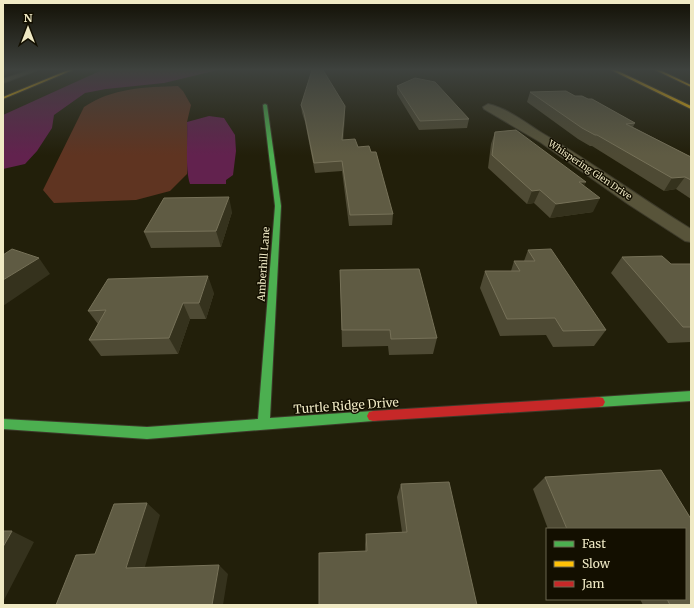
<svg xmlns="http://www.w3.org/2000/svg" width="694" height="608" viewBox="0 0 694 608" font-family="Merriweather,serif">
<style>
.green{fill:#5f3421}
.water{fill:#62224e}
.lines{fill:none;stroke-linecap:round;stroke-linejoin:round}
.lane-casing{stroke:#3d3a2a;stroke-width:2}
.street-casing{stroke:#3d3a2a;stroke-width:2}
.fast-casing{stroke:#3d3a2a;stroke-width:2}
.slow-casing{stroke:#3d3a2a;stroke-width:2}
.jam-casing{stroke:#3d3a2a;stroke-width:2}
.lane{fill:#58543a;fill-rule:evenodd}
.street{fill:#58543a;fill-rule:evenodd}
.fast{fill:#4caf50;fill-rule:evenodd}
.slow{fill:#ffc107;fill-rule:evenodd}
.jam{fill:#c62828;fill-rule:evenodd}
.wall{fill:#4e4a34}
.shaded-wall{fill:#35321d}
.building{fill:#5f5b43;stroke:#767158}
.labels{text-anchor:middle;stroke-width:3;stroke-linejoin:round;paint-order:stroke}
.far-street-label{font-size:9px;fill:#efe9c4;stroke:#130f00}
.street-label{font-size:10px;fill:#efe9c4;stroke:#130f00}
.near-street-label{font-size:12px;fill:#efe9c4;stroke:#130f00}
</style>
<rect width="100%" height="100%" fill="#221f0a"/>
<path class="green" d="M178,86L183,91L191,105L187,122L188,156L187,174L170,191L136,200L54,203L43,190L84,107C112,88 145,87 178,86Z"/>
<path class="water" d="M102,70H218L164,83L106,89L85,93L54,115L52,128L37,151L25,164L3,169V115Z
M209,116L224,118L235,135L236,151L233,175L226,180V184H190C185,168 188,141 187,122Z"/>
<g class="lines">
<defs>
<path id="lane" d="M30,70H38L3,83V79Z"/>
<path id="street" d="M488,104C507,108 526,123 542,133C593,163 641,198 691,229V242L685,241L628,204L540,142L484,109L483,107Z"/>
<path id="fast" d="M265,104L267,105L281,206L270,418L373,411L377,412L379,416L377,420L373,421L147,439L3,429V419L147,427L258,419L275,206L263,105Z
M691,391V401L599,407L595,406L593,402L595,398L599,397Z"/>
<path id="slow" d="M68,70H73L3,99V97Z
M611,70H616L691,106V109Z
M655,70H660L691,85V87Z"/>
<path id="jam" d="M599,397L603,398L605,402L603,406L599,407L373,421L369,420L367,416L369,412L373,411Z"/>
</defs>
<use href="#lane" class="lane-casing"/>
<use href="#street" class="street-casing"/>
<use href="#fast" class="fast-casing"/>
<use href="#slow" class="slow-casing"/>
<use href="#jam" class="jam-casing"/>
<use href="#lane" class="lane"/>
<use href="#street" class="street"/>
<use href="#fast" class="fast"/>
<use href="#slow" class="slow"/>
<use href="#jam" class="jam"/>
</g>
<path class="wall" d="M397,86L469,119L467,128L419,130L397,94Z
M530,92L575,96L588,99L635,123L633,127L691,157V199L676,189L664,191L592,146H590L578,139L527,102Z
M301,105L345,115L343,140L393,214L392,225L349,226L342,171L315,173L305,122L302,113Z
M495,132L584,186L593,212L550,218L534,203L527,204L488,168L491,144Z
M232,212L221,247L151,248L144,232Z
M528,250L606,330L594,346L553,347L546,335L500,336L480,288L485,271H511L514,261H524Z
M622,257L671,264H691V342L668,343L611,273Z
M340,270L437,338L433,354L389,355L388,346L342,347Z
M214,293L206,319H190L178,354L101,356L89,340L98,324L88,311Z
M661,470L691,519V605H643L640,599H685V529H548L533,489L545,477Z
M401,484L477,605L365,551V544L366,534L402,532L397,497Z"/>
<path class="shaded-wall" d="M345,106V115L343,149L342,140Z
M685,177L676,189L664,191L672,178Z
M579,182H586L580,195Z
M540,190L534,203L527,204L532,191Z
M229,197L232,212L221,247L216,231Z
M600,198L593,212L550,218L556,204Z
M39,258L50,274L3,306V280Z
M208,276L214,293L206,319L199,303Z
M183,303L190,319L178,354L169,338Z
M147,503L160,515L142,577L126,568Z
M12,531L34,542L3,602V547Z
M219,565L228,574L223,605H212Z"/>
<path class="building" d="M312,70H323L345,106L342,140L355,139L358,147L369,146L371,152H376L393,214L350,215L342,161L314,163L304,113L301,105Z
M415,78L435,82L469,119L420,121L397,86Z
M566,91L575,96H582L588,99H592L635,123L626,124L691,157V180L685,177L672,178L597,135H595L582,128L530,92Z
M516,130L586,182H579L600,198L556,204L540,190L532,191L492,155L495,132Z
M229,197L216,231L144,232L164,198Z
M12,249L39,258L3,280V255Z
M551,249L606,330L563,331L555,318L507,319L485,271H520L514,261H535L528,250Z
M662,256L671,264H691V327H683L622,257Z
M419,269L437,338L391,339L390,330H342L340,270Z
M208,276L199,303H183L169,338L89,340L106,310L88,311L108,279Z
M661,470L691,519V605H670L667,599H685V529H567L545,477Z
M449,482L477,605H319V553L367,551L366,534L407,532L401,484Z
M147,503L126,568L219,565L212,605H56L76,555L95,554L114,504Z
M3,531H12L3,547Z"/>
<linearGradient id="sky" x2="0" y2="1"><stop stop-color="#131106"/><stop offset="0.45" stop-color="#3e423e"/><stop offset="1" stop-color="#3e423e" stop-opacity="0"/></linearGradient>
<rect width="694" height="155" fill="url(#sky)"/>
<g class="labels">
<g class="far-street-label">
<text transform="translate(590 170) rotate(34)" y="3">Whispering Glen Drive</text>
</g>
<g class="street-label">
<text transform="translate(263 264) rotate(-86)" y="4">Amberhill Lane</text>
</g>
<g class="near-street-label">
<text transform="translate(346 406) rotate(-4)" y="4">Turtle Ridge Drive</text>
</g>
</g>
<rect width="694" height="608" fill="none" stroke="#efe9c4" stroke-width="8"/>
<rect x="546" y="528" width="140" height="72" fill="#130f00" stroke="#6b664e"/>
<rect x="554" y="541" width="20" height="6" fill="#4caf50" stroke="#6b664e"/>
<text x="582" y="548" font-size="12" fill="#efe9c4">Fast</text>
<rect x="554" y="561" width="20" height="6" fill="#ffc107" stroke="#6b664e"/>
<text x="582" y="568" font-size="12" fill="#efe9c4">Slow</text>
<rect x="554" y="581" width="20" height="6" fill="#c62828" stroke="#6b664e"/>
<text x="582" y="588" font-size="12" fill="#efe9c4">Jam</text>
<g transform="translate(28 28)" stroke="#130f00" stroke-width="3" paint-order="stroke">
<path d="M0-3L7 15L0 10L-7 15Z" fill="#efe9c4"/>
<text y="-6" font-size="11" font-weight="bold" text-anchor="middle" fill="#efe9c4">N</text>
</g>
</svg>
